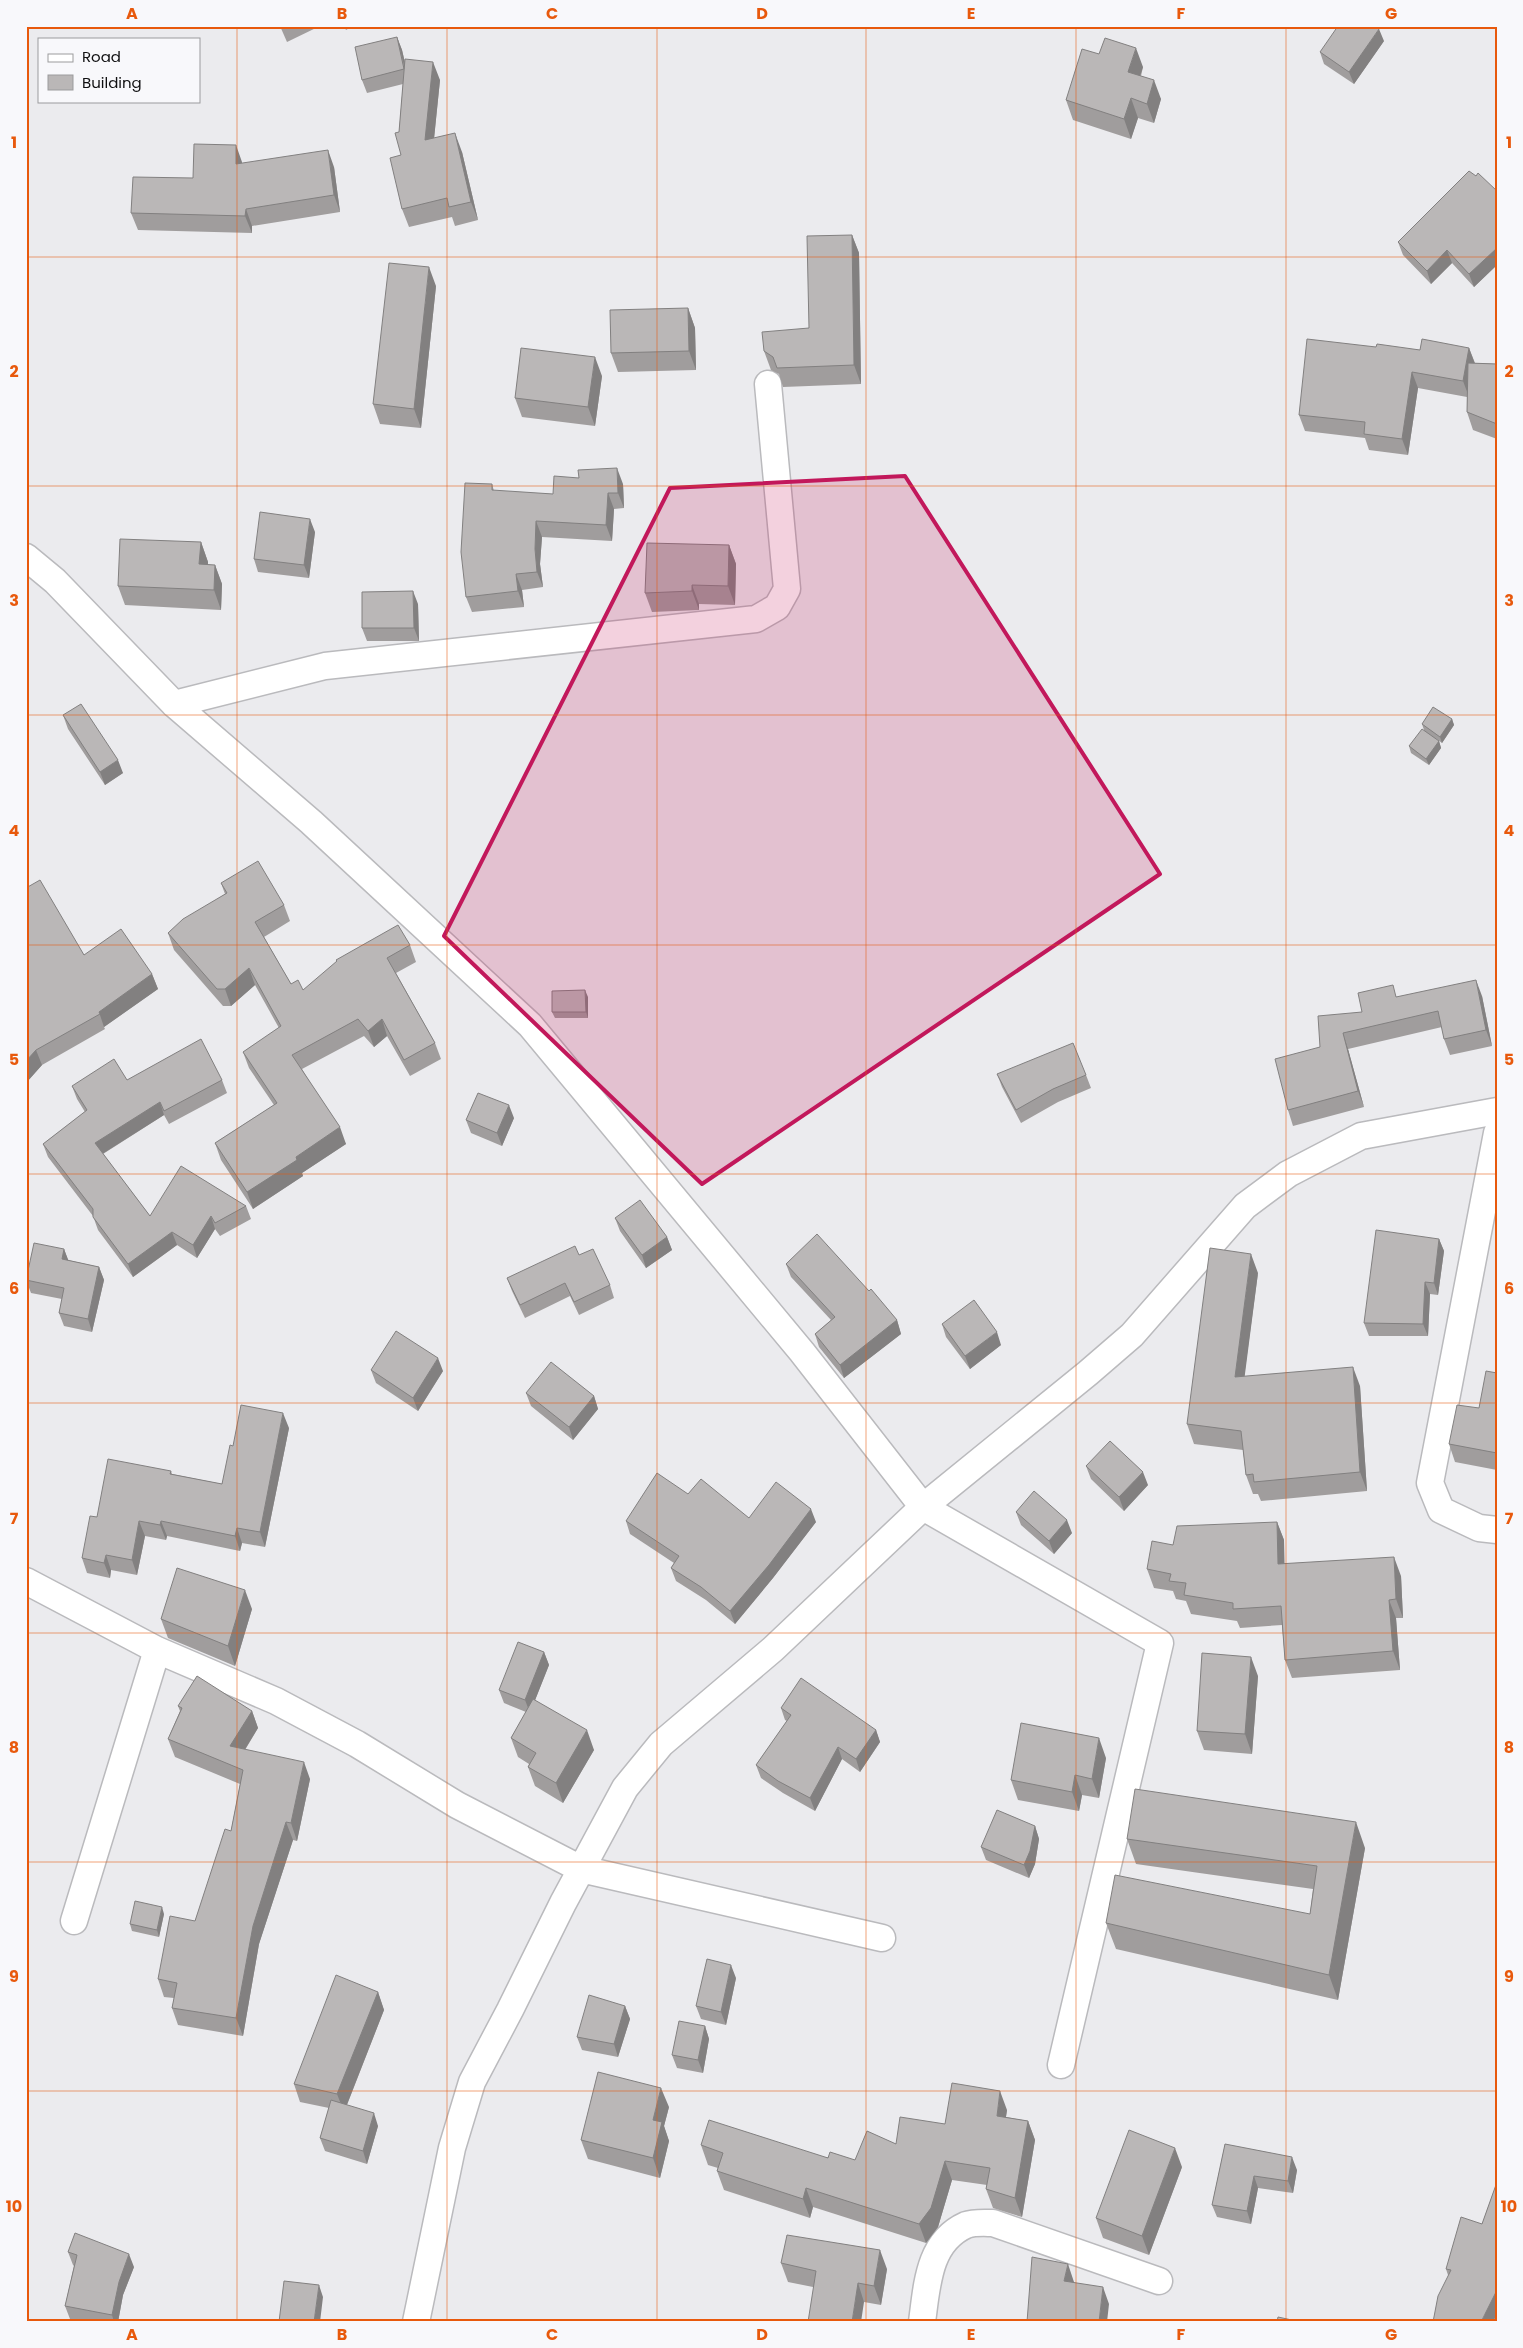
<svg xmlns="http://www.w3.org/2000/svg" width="1523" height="2348" viewBox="0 0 1523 2348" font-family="Poppins,sans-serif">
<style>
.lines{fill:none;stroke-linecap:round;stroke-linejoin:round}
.minor-casing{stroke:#bababd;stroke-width:29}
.minor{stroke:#fff;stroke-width:26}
.wall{fill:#a09d9d}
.shaded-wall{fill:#828080}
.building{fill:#bab7b7;stroke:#828080}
.marked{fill:#c2185b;fill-opacity:0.2;stroke:#c2185b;stroke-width:4;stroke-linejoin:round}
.grid{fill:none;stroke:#e8590c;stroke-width:1;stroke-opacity:0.55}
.neatline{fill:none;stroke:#e8590c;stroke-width:2}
.grid-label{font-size:16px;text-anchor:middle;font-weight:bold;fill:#e8590c}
</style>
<rect width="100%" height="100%" fill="#ebebee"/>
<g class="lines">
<defs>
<path id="minor" d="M26,557L55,581L174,704L311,822L530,1025L802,1352L923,1507L1160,1643L1061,2065
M174,704L325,666L756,619L777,607L787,589L768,384
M1497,1133L1430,1483L1441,1510L1479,1528L1497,1530
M26,1581L157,1650L276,1701L357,1744L457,1805L581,1869L882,1938
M74,1921L157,1650
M416,2322L452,2148L472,2082L510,2010L563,1903L625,1788L661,1744L773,1649L923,1507L1088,1373L1132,1335L1245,1206L1288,1174L1361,1136L1497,1111
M922,2322C927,2286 928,2242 966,2225C974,2222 985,2223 993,2223L1159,2281"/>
</defs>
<use href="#minor" class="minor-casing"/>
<use href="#minor" class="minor"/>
</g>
<path class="wall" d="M280,26H320L287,42Z
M344,26H353L346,30Z
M397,37L402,50L405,62L440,80L434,138L462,152L478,220L455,226L452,217L409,227L402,209L401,155L399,132L403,84L367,93L362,80Z
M1384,41L1354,84L1324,64L1320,52Z
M1099,54L1143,67L1141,76L1161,99L1154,123L1138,118L1131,139L1073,120L1066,100Z
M242,163L334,167L340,212L252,226V233L138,230L131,213L193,178Z
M1497,191V265L1474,287L1452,263L1431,284L1403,255L1398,242Z
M852,235L859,253L861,384L783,387L779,374L771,370L764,351L809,328Z
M436,286L421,428L380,424L373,404Z
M688,308L695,328L696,370L618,372L611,353Z
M1376,347L1420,350L1469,348L1475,363L1497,364V439L1473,430L1467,412V397L1418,388L1408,455L1369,450L1365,438L1305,431L1299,415Z
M602,376L595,426L522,417L515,398Z
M492,484L494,491L553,494L623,484L624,508L614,509L612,541L542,537L540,564L543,587L522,590L524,607L472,612L466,597Z
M315,532L309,578L258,572L254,559Z
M201,542L208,562V565H215L222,584L221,610L125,605L118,586Z
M729,545L736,564L735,605L699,604V610L652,612L645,593Z
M418,604L419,641H367L362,628Z
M63,715L123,773L105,785L68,729Z
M1452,719L1454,725L1442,743L1434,737L1439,741L1441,748L1429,765L1411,753L1409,746L1424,730L1422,724Z
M221,883L284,905L290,921L264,937L291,984L303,990L410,945L416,962L396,973L435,1043L441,1059L410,1076L387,1036L374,1047L364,1036L302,1069L346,1144L302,1173L303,1176L253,1209L221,1160L215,1143L274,1105L249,1068L243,1052L279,1028L255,985L231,1006H223L174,950L168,933L225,894Z
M26,888L84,955L152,974L158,989L104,1027L105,1029L42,1065L26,1083Z
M1482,996L1492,1046L1450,1055L1444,1039L1442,1027L1348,1049L1364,1107L1293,1126L1288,1110L1320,1047L1362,1012L1398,997Z
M588,997V1018H555L552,1012Z
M997,1074L1086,1075L1091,1088L1058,1102L1021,1123L1002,1087Z
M127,1080H222L227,1093L169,1124L164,1115L103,1154L150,1216L246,1206L251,1219L220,1236L215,1229L197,1258L177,1245L133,1277L98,1230L93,1216L48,1157L43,1144L85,1112L77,1099L72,1086Z
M514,1118L502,1146L471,1133L466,1120Z
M615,1218L667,1237L672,1250L646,1268L620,1231Z
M1439,1239L1444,1251L1438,1295L1430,1294L1428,1336H1369L1364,1323Z
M64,1249L68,1260L99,1267L104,1280L92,1332L64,1326L59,1313L62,1299L31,1293L26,1280Z
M579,1255L610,1285L614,1298L579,1315L570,1296L525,1318L512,1291L507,1278Z
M786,1264L897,1320L901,1334L844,1378L819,1347L815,1334L831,1320L791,1277Z
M1258,1273L1244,1377L1360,1386L1367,1491L1261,1501L1258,1494H1253L1246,1475L1243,1450L1194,1444L1187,1424Z
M942,1324L1001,1345L970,1369L946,1337Z
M371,1370L443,1371L418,1411L376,1383Z
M1497,1373V1470L1455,1462L1449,1444L1479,1408Z
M526,1393L594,1396L598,1409L573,1440L531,1406Z
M289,1428L265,1547L242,1543L240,1551L167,1536L166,1540L145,1536L137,1575L111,1570L110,1578L87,1573L82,1558L97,1517L171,1471L172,1474L222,1484L233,1446Z
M1086,1466L1148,1485L1124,1511L1091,1479Z
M688,1494L749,1518L816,1522L773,1578L735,1624L706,1600L676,1581L671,1568L674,1563L630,1534L626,1521Z
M1016,1512L1072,1533L1054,1554L1021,1525Z
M1277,1522L1284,1540V1564L1401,1576L1403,1618H1396L1400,1670L1292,1678L1285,1660L1282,1625L1240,1628L1237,1621L1191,1614L1186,1601L1176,1599L1173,1591L1154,1588L1147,1569L1173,1545Z
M252,1609L235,1666L168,1638L161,1619Z
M544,1652L549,1665L535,1700L594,1750L563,1803L535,1786L528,1767L529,1764L518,1757L511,1738L526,1712L504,1703L499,1690Z
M1258,1676L1252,1754L1204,1750L1197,1731Z
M178,1706L252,1711L258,1728L245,1750L310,1779L297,1841L293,1840L259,1944L243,2036L178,2025L172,2008L174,1998L164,1997L158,1979L195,1921L231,1831L240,1784L175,1757L168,1739L180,1711Z
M781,1708L876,1730L880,1742L860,1772L842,1759L815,1811L783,1793L761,1778L756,1765L787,1721L785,1720Z
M1106,1758L1099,1798L1082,1795L1079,1811L1018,1800L1011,1780Z
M1035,1826L1039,1839L1035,1864L1029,1878L986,1860L981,1847Z
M1127,1839L1365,1848L1338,2000L1116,1949L1106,1923L1310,1914L1313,1889L1136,1864Z
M164,1914L159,1937L132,1931L130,1924Z
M736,1978L726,2025L701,2019L696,2006Z
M378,1992L384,2010L347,2105L378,2126L367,2164L325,2151L320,2138L329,2108L300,2102L294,2084Z
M625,2006L630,2019L618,2057L582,2050L577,2037Z
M705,2026L709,2039L703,2073L677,2068L672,2055Z
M669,2107L664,2126L669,2141L660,2178L588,2159L581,2140Z
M1007,2110L1006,2117L1028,2121L1035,2140L1022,2217L993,2208L986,2189L987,2185L952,2180L938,2227L926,2243L813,2207L810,2218L724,2190L717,2171L718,2168L708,2165L701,2145L855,2160L945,2124Z
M1225,2144L1297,2170L1293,2193L1258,2188L1251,2224L1217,2217L1212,2205Z
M1182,2167L1149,2255L1103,2238L1096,2218Z
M1497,2182V2314L1493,2322L1448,2275L1446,2269L1482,2224Z
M68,2252L134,2267L123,2295L118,2322H84L70,2319L65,2306L74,2266L73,2265Z
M781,2263L887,2269L881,2305L864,2302L813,2287L788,2282Z"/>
<path class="shaded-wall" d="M1379,29L1384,41L1354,84L1349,72Z
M397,37L402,50L409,82L405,69Z
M1136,48L1143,67L1135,91L1128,72Z
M433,62L440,80L432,159L425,140Z
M1154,80L1161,99L1154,123L1147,104Z
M1131,98L1138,118L1131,139L1124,119Z
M455,133L462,152L478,220L471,202Z
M236,145L242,162V181L236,164Z
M328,150L334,167L340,212L334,195Z
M246,209L252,226V233L245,216Z
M852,235L859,253L861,384L854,365Z
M1497,248V265L1474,287L1469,274Z
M1447,250L1452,263L1431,284L1427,271Z
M429,267L436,286L421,428L414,409Z
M688,308L695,328L696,370L689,351Z
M1469,348L1475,364L1469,397L1463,381Z
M595,357L602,376L595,426L588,407Z
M1412,372L1418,388L1408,455L1402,439Z
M617,468L623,484L624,508L618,493Z
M608,493L614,509L612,541L606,525Z
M310,519L315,532L309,578L304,565Z
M536,521L542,537L540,564L543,587L537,572L535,549Z
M201,542L208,562L207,584L199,564Z
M729,545L736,564L735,605L728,586Z
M215,565L222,584L221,610L214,590Z
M516,574L522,590L524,607L518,591Z
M692,585L699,604V610L692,591Z
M413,591L418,604L419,641L414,628Z
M1452,719L1454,725L1442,743L1440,737Z
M1439,741L1441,748L1429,765L1426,759Z
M118,760L123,773L105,785L100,772Z
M249,968L255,985L231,1006L225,989Z
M152,974L158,989L104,1027L99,1012Z
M1476,980L1482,996L1492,1046L1486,1030Z
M585,990L588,997V1018L586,1012Z
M382,1019L387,1036L374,1047L368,1031Z
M1343,1033L1348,1049L1364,1107L1358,1091Z
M36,1050L42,1065L26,1083V1061Z
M160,1102L164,1115L99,1156L95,1143Z
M509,1105L514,1118L502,1146L497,1133Z
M340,1127L346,1144L302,1173L303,1176L253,1209L247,1192L296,1157Z
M211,1216L215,1229L197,1258L193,1245Z
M172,1232L177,1245L133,1277L128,1264Z
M667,1237L672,1250L646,1268L642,1255Z
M1439,1239L1444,1251L1438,1295L1434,1283Z
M64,1249L69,1262L62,1259Z
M1251,1254L1258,1273L1242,1397L1235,1377Z
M99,1267L104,1280L92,1332L88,1319Z
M1425,1282L1430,1294L1428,1336L1423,1324Z
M897,1320L901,1334L844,1378L840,1365Z
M997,1332L1001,1345L970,1369L965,1356Z
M438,1358L443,1371L418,1411L413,1398Z
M1353,1367L1360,1386L1367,1491L1360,1472Z
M594,1396L598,1409L573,1440L569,1427Z
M283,1413L289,1428L265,1547L260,1532Z
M1143,1472L1148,1485L1124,1511L1119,1497Z
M811,1509L816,1522L773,1578L735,1624L730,1611Z
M1067,1520L1072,1533L1054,1554L1049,1541Z
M139,1521L145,1536L137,1575L132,1560Z
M161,1521L167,1536L166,1540L160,1525Z
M1277,1522L1284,1540L1285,1583L1278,1564Z
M237,1528L242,1543L240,1551L235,1536Z
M106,1555L111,1570L110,1578L104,1563Z
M1394,1557L1401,1576L1403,1618L1396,1599Z
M245,1590L252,1609L235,1666L228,1646Z
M1389,1600L1396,1618L1400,1670L1393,1651Z
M544,1652L549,1665L530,1713L525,1700Z
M1251,1657L1258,1676L1252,1754L1245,1734Z
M252,1711L258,1728L236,1764L230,1746Z
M587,1730L594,1750L563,1803L556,1783Z
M876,1730L880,1742L860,1772L856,1759Z
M1099,1738L1106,1758L1099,1798L1092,1779Z
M838,1747L842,1759L815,1811L810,1798Z
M304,1762L310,1779L297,1841L291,1823Z
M1075,1775L1082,1795L1079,1811L1072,1792Z
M286,1822L293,1840L259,1944L243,2036L236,2018L253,1926Z
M1356,1822L1365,1848L1338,2000L1329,1975Z
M1035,1826L1039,1839L1035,1864L1029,1878L1024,1865Z
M162,1907L164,1914L159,1937L157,1930Z
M731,1965L736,1978L726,2025L721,2012Z
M378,1992L384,2010L344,2112L337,2094Z
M625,2006L630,2019L618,2057L614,2044Z
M705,2026L709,2039L703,2073L698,2060Z
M661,2088L669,2107L664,2126L669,2141L660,2178L653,2158V2120Z
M1000,2091L1007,2110L1003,2135L997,2116Z
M374,2113L378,2126L367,2164L363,2151Z
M1028,2121L1035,2140L1022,2217L1015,2198Z
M1175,2148L1182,2167L1149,2255L1142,2236Z
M1292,2157L1297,2170L1293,2193L1288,2181Z
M945,2161L952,2180L938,2227L926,2243L919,2224Z
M1254,2176L1258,2188L1251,2224L1247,2211Z
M806,2188L813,2207L810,2218L803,2199Z
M880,2250L887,2269L881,2305L874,2286Z
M129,2254L134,2267L123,2295L118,2322H114L112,2315L119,2282Z
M1068,2264L1074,2282L1070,2299L1064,2281Z
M858,2283L864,2302L861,2322H852Z
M319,2285L323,2297L320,2322H314Z
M1103,2287L1109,2304L1107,2322H1099Z
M1497,2290V2314L1493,2322L1482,2320Z"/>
<path class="building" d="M1338,26H1375L1379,29L1349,72L1320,52Z
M397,37L404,69L362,80L355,47Z
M1105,38L1136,48L1128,72L1154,80L1147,104L1131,98L1124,119L1066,100L1082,49L1099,54Z
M405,59L433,62L425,140L455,133L471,202L449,207L447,198L402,209L390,158L401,155L395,133L399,132Z
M194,144L236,145V164L328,150L334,195L246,209L245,216L131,213L133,177L193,178Z
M1469,171L1476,176L1478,173L1497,191V248L1469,274L1447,250L1427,271L1398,242Z
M852,235L854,365L777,368L773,357L764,351L762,332L809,328L807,236Z
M389,263L429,267L414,409L373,404Z
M688,308L689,351L611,353L610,310Z
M1307,339L1376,347L1377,344L1420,350L1422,339L1469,348L1463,381L1412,372L1402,439L1364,434L1365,422L1299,415Z
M521,348L595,357L588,407L515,398Z
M1468,363L1497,364V424L1467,412Z
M617,468L618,493H608L606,525L536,521L535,549L537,572L516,574L518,591L466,597L461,552L465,483L492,484V490L553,494L554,476L579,478L578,470Z
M260,512L310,519L304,565L254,559Z
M120,539L201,542L199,564L215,565L214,590L118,586Z
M647,543L729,545L728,586L692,585V591L645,593Z
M413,591L414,628H362V592Z
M81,704L118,760L100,772L63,715Z
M1433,707L1452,719L1440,737L1422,724Z
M1422,729L1439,741L1426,759L1409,746Z
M258,861L284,905L255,922L291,984L298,980L303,990L337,961L336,960L398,925L410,945L387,958L435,1043L404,1060L382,1019L368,1031L358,1019L292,1055L340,1127L296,1157L297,1160L247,1192L215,1143L277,1103L243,1052L281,1026L249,968L225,989H217L168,933L183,919L227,893L221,883Z
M40,880L84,955L121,929L152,974L99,1012L100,1014L36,1050L26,1061V888Z
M1476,980L1486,1030L1444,1039L1438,1011L1343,1033L1358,1091L1288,1110L1275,1059L1320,1047L1318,1016L1362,1012L1358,993L1393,985L1396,997Z
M585,990L586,1012H552V991Z
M201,1039L222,1080L164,1111L160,1102L95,1143L150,1216L181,1166L246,1206L215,1223L211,1216L193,1245L172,1232L128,1264L93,1217V1209L43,1144L87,1110L72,1086L114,1059L127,1080Z
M1073,1043L1086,1075L1053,1089L1016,1110L997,1074Z
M478,1093L509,1105L497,1133L466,1120Z
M640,1200L667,1237L642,1255L615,1218Z
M1376,1230L1439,1239L1434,1283L1425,1282L1423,1324L1364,1323Z
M817,1234L869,1291L871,1289L897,1320L840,1365L815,1334L835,1317L786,1264Z
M34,1243L64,1249L62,1259L99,1267L88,1319L59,1313L64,1288L26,1280Z
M575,1246L579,1255L593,1249L610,1285L574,1302L565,1283L520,1305L507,1278Z
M1210,1248L1251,1254L1235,1377L1353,1367L1360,1472L1254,1482L1253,1474L1246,1475L1241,1431L1187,1424Z
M974,1300L997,1332L965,1356L942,1324Z
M396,1331L438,1358L413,1398L371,1370Z
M551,1362L594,1396L569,1427L526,1393Z
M1486,1371L1497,1373V1453L1449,1444L1457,1405L1479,1408Z
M241,1405L283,1413L260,1532L237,1528L235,1536L161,1521L160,1525L139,1521L132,1560L106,1555L104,1563L82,1558L90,1516L97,1517L108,1459L171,1471L170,1474L222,1484L230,1445L233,1446Z
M1110,1441L1143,1472L1119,1497L1086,1466Z
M657,1473L688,1494L701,1479L749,1518L776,1482L811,1509L769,1565L730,1611L701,1587L671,1568L679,1556L626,1521Z
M1034,1491L1067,1520L1049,1541L1016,1512Z
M1277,1522L1278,1564L1394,1557L1396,1599L1389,1600L1393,1651L1285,1660L1281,1606L1233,1609V1603L1184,1595L1186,1583L1169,1581L1171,1574L1147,1569L1152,1541L1173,1545L1177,1526Z
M177,1568L245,1590L228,1646L161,1619Z
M518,1642L544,1652L525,1700L499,1690Z
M1202,1653L1251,1657L1245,1734L1197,1731Z
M197,1676L252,1711L230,1746L304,1762L291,1823L286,1822L253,1926L236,2018L172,2008L177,1983L158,1979L170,1916L195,1921L225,1829L231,1831L243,1770L168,1739L182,1708L178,1706Z
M801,1678L876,1730L856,1759L838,1747L810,1798L778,1781L756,1765L791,1715L781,1708Z
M533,1699L587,1730L556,1783L528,1767L536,1753L511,1738Z
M1021,1723L1099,1738L1092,1779L1075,1775L1072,1792L1011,1780Z
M1135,1789L1356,1822L1329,1975L1106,1923L1115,1875L1310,1914L1317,1866L1127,1839Z
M997,1810L1035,1826L1030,1851L1024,1865L981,1847Z
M135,1901L162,1907L157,1930L130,1924Z
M707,1959L731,1965L721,2012L696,2006Z
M336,1975L378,1992L337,2094L294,2084Z
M589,1995L625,2006L614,2044L577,2037Z
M679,2021L705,2026L698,2060L672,2055Z
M598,2072L661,2088L653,2120L662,2122L653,2158L581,2140Z
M952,2083L1000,2091L997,2116L1028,2121L1015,2198L986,2189L990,2168L945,2161L931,2208L919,2224L806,2188L803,2199L717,2171L723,2153L701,2145L709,2120L828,2158L830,2152L855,2160L867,2131L896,2144L900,2117L945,2124Z
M331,2100L374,2113L363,2151L320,2138Z
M1129,2130L1175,2148L1142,2236L1096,2218Z
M1225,2144L1292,2157L1288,2181L1254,2176L1247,2211L1212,2205Z
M1497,2182V2290L1482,2320L1491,2322H1433L1438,2296L1451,2270L1446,2269L1461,2217L1482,2224Z
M75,2233L129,2254L119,2282L112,2315L65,2306L77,2255L68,2252Z
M787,2235L880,2250L874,2286L858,2283L852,2322H808L816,2271L781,2263Z
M1032,2257L1068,2264L1064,2281L1103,2287L1099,2322H1027Z
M284,2281L319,2285L314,2322H279Z
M1278,2317L1301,2322H1277Z"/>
<path class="marked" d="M905,476L1160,874L702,1184L444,936L670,488Z"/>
<path class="grid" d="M237,26V2322M447,26V2322M657,26V2322M866,26V2322M1076,26V2322M1286,26V2322M26,257H1497M26,486H1497M26,715H1497M26,945H1497M26,1174H1497M26,1403H1497M26,1633H1497M26,1862H1497M26,2091H1497"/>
<rect width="1523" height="2348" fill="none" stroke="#f8f8fb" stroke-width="55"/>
<rect x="38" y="38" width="162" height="65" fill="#f8f8fb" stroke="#9b9b9d"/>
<rect x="48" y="54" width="25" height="8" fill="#ffffff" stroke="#9b9b9d"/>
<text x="82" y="62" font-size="15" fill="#101011">Road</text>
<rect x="48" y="75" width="25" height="15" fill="#bab7b7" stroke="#9b9b9d"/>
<text x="82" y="88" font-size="15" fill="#101011">Building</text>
<rect x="28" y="28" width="1468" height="2292" class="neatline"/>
<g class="grid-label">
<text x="132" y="19">A</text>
<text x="342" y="19">B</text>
<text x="552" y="19">C</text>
<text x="762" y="19">D</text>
<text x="971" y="19">E</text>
<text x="1181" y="19">F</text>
<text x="1391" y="19">G</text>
<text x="14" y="148">1</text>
<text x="1509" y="148">1</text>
<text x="14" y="377">2</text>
<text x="1509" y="377">2</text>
<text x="14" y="606">3</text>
<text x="1509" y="606">3</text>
<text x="14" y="836">4</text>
<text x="1509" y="836">4</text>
<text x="14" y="1065">5</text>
<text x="1509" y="1065">5</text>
<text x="14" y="1294">6</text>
<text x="1509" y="1294">6</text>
<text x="14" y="1524">7</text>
<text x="1509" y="1524">7</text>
<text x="14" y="1753">8</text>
<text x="1509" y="1753">8</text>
<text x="14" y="1982">9</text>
<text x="1509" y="1982">9</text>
<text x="14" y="2212">10</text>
<text x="1509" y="2212">10</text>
<text x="132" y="2340">A</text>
<text x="342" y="2340">B</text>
<text x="552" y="2340">C</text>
<text x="762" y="2340">D</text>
<text x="971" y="2340">E</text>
<text x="1181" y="2340">F</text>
<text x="1391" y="2340">G</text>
</g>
</svg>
